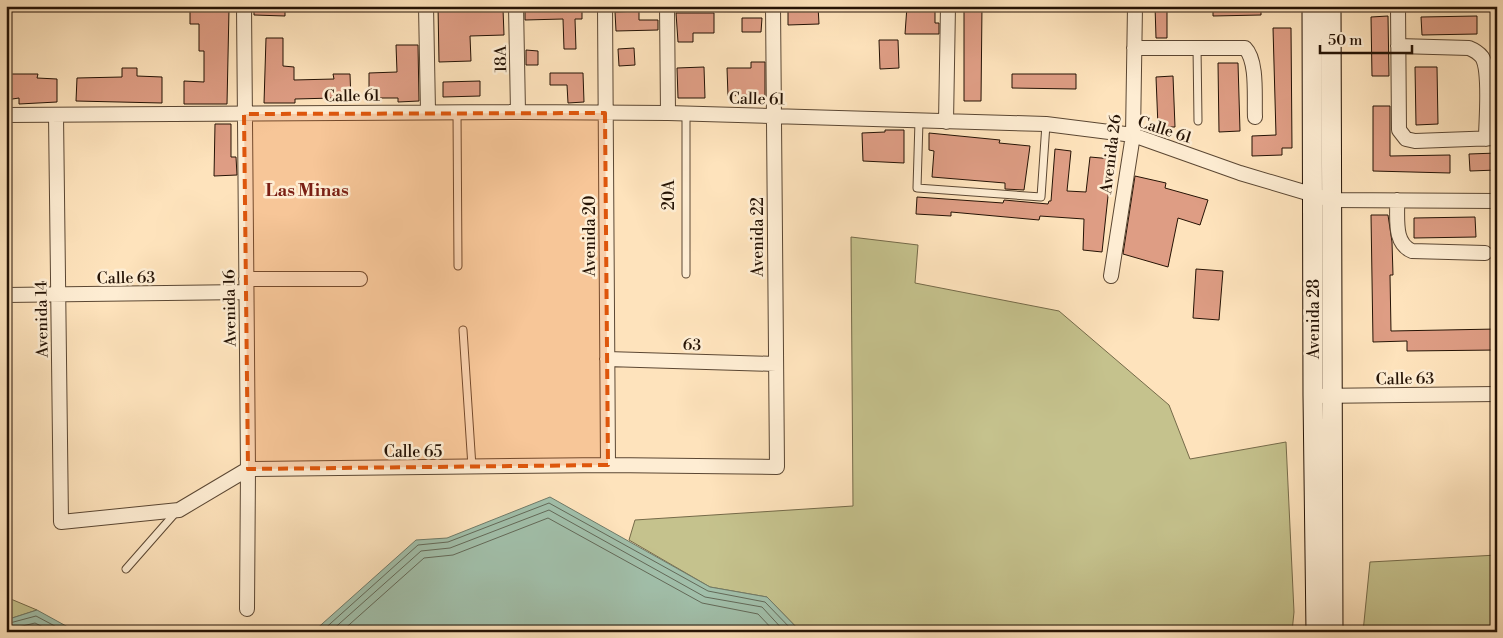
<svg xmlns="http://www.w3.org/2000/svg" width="1503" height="638" viewBox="0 0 1503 638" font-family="'Libre Bodoni',serif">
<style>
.green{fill:#c5c28d;stroke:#756a49}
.water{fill:#a1bfaa;stroke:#6f7a68}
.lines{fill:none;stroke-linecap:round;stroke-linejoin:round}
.shore{stroke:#636958;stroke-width:1}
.building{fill:#de9d84;stroke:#251305}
.service-casing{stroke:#5b4733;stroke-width:9}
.minor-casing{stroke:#5b4733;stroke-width:16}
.secondary-casing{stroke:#251305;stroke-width:21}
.service{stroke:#feedd3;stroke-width:7}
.minor{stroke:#feedd3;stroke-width:14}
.secondary{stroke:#feedd3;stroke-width:19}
.marked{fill:#de560c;fill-opacity:0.2;stroke:#de560c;stroke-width:4;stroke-dasharray:10 6;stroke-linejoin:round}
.labels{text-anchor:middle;stroke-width:5;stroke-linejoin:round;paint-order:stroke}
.street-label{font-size:16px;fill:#251305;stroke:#feedd3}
.neighbourhood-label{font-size:18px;font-weight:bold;fill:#7a1f14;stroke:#feedd3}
</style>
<rect width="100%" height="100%" fill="#fee3bc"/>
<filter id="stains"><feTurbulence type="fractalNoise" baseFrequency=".004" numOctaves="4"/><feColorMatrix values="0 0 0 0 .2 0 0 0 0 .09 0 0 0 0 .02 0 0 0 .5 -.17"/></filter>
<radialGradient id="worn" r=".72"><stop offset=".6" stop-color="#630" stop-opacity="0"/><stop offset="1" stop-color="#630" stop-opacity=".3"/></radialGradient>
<path class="green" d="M851,237L918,245L915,283L1059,311L1169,405L1190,459L1286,442L1294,612L1292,632H801L767,597L710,587L629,540L635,520L853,506Z
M1497,555V632H1363L1370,562Z
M6,597L37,610L6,620Z"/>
<path class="water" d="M550,497L710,587L767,597L801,632H313L416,540L447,538Z
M37,610L77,632H6V620Z"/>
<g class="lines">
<path class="shore" d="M6,624L36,616L66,632
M6,630L35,623L53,632
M321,632L418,545L448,542L549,503L708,591L765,602L794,632
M330,632L421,551L450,548L549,510L705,597L762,607L785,632
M341,632L424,558L453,555L548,518L702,603L758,614L775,632"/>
</g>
<path class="building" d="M254,6H285V16L254,15Z
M438,6H467V11L503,9L504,35L470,36L471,61L439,62Z
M525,6H582V19H575L576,49H564L563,19L525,20Z
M788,6H818L819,24L788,25Z
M907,6H935V23H939V34H905Z
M964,6H982L981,101H964Z
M1155,6H1167V38H1156Z
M1213,6H1261V15L1213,16Z
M190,9H229L227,104H184V81L204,82V51H199V24H190Z
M639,11V20H658V30L616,31L615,12Z
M676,13H714V33H693V42H678Z
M1388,16L1389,76H1372L1371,17Z
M1477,16V34L1422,35L1421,17Z
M742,18H762L761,32H742Z
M1273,28H1291L1292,148H1282V155L1252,156V136L1276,135Z
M266,38H283V66L294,67V80L334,79L333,74H350L351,101L334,102V98L295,99V103H264Z
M879,40H898L899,68L880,69Z
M396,45H418L419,101L398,102V98H369V73L397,72Z
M634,48L635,65L619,66L618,49Z
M526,50L538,51V65H526Z
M751,62H765V99L751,100V95L728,96L727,68H751Z
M1218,63H1238L1240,131L1219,132Z
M704,67L705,98H678L677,68Z
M1415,67H1437L1438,124L1416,125Z
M122,68H137V76L162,77V103L76,101L77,78L122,77Z
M550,73H583L584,102L568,103L567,85H550Z
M6,74H38L37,78L57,79V102L19,104V98L6,100Z
M1012,74H1076V89L1012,88Z
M1173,76L1175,127H1158L1156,77Z
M480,81V96L443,97V82Z
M1373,106H1390V156L1450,155V173L1373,171Z
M215,124H231V157H236L237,175L214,176Z
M885,130H904V163L863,161L862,133L885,132Z
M929,133L1000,140L999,143L1030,146L1024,190L1005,189V183L932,177L934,151L929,150Z
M1055,149L1071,151L1067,191L1086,192L1090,157L1112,159L1102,252L1083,250L1084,219L1040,216L1039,220L951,212V216L916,214L917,197L1003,203L1004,200L1048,204L1049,201H1051Z
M1497,153V170L1470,171L1469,154Z
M1135,176L1166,183L1165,188L1208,200L1200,225L1178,218L1168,267L1123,254Z
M1371,215H1388L1392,242L1393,275H1390L1391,331L1497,329V350L1407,351V341L1373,342Z
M1475,217L1476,237L1414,238V218Z
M1196,269L1223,271L1219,320L1193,318Z"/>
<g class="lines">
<defs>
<path id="service" d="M667,7L773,8
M1197,47L1198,121
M457,112L458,266
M919,121L917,188L1041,197L1046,124
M686,274V115
M463,330L472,467
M126,569L177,511"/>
<path id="minor" d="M244,6L248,469L247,609
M426,6L428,111
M516,6L518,112
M605,6L608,465
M667,6L668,113
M1398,6L1399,130L1406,139L1415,141L1497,138
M1398,46L1469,48C1474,50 1478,52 1482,57C1491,71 1486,120 1486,139
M1134,48H1245C1258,61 1254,99 1255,117
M6,115L518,112L668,113L1046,124L1133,135L1240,173L1331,200L1497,201
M56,115L61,522L179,510L248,469L608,465L777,467L773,6
M946,122L948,6
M1397,200C1398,218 1393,243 1412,251L1485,253
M1111,276L1133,135L1135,6
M246,279H360
M6,295L246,292
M607,359L776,364
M1313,396L1497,394"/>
<path id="secondary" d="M1312,6L1313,396L1316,632
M1331,6L1333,632"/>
</defs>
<use href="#service" class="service-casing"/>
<use href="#minor" class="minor-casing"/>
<use href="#secondary" class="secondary-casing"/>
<use href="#service" class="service"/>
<use href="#minor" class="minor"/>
<use href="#secondary" class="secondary"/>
</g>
<path class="marked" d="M605,113L608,465L248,469L244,114Z"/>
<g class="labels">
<g class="street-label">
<text transform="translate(500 59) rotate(-91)" y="6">18A</text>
<text transform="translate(352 95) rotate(-1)" y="6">Calle 61</text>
<text transform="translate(757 98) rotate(1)" y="6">Calle 61</text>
<text transform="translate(1165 129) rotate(18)" y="6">Calle 61</text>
<text transform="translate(1110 154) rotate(-83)" y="6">Avenida 26</text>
<text transform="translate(668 195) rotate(-90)" y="6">20A</text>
<text transform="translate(589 236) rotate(-90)" y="6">Avenida 20</text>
<text transform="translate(757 237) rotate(-90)" y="6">Avenida 22</text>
<text transform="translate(126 277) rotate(-1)" y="6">Calle 63</text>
<text transform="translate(229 308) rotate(-91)" y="6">Avenida 16</text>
<text transform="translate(41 319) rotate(-91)" y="6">Avenida 14</text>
<text transform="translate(1313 319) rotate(-90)" y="6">Avenida 28</text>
<text transform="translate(692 344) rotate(2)" y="6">63</text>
<text transform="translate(1405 378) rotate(-1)" y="6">Calle 63</text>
<text x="413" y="457">Calle 65</text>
</g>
<g class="neighbourhood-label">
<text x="307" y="196">Las Minas</text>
</g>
</g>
<rect width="1503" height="638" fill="none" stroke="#fee3bc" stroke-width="25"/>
<rect x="8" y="8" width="1488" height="623" fill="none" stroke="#251305" stroke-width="2.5"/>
<rect x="12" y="12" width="1478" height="613" fill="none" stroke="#251305"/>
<path d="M1320 45v8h92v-8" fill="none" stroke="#251305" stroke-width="2.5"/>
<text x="1328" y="45" font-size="15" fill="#251305" stroke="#feedd3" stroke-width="4" paint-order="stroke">50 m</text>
<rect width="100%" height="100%" filter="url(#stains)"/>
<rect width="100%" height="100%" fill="url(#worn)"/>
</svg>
